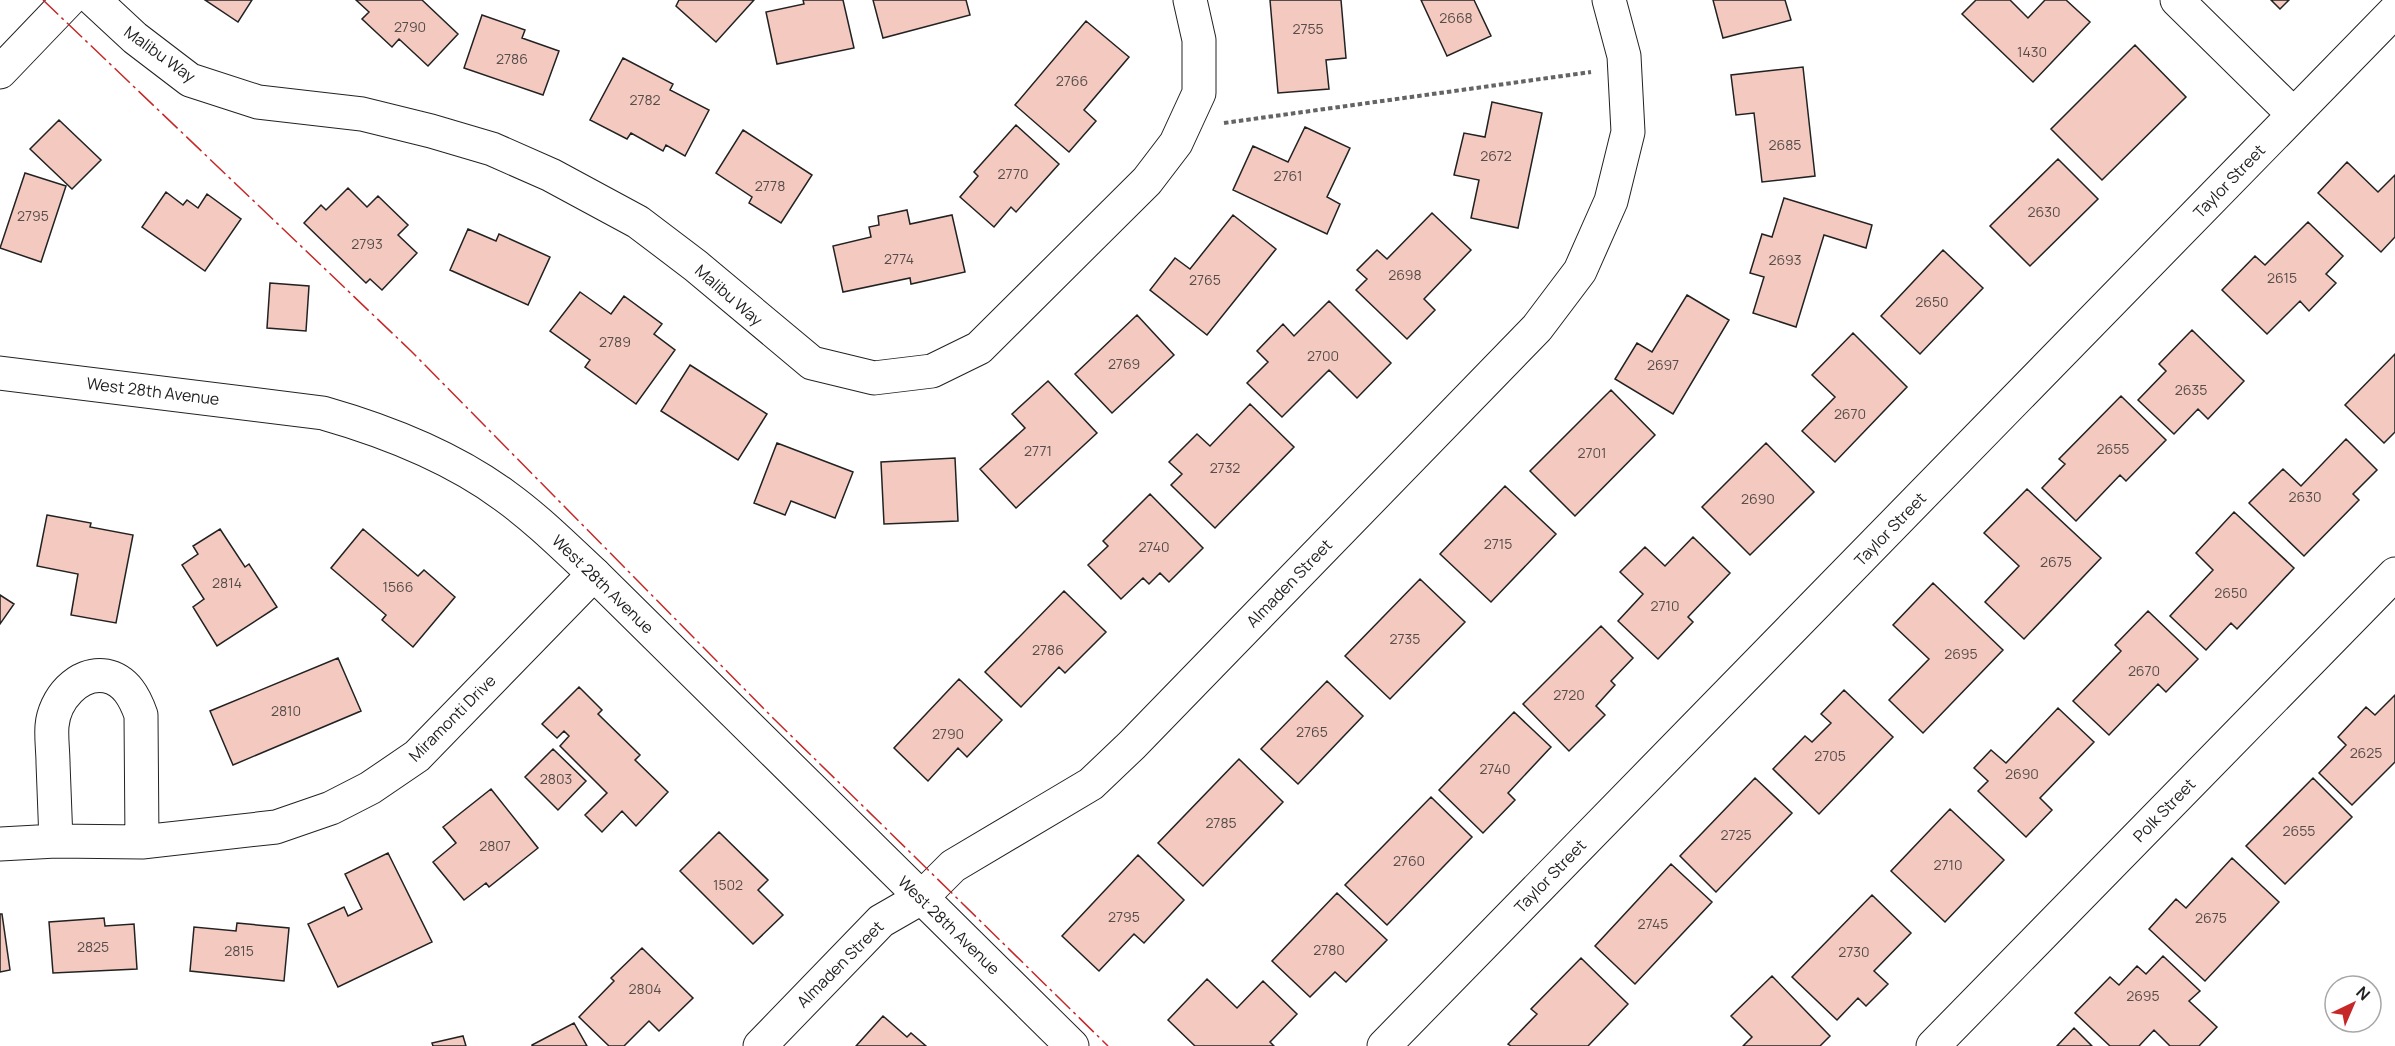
<svg xmlns="http://www.w3.org/2000/svg" width="2395" height="1046" viewBox="0 0 2395 1046" font-family="Manrope,sans-serif">
<style>
.building{fill:#f3c9c0;stroke:#222;stroke-width:1.5}
.lines{fill:none;stroke-linecap:round;stroke-linejoin:round}
.minor-casing{stroke:#222;stroke-width:35}
.tertiary-casing{stroke:#222;stroke-width:35}
.secondary-casing{stroke:#222;stroke-width:35}
.path{stroke:#646464;stroke-width:4;stroke-dasharray:4.5 3;stroke-linecap:butt}
.minor{stroke:#fff;stroke-width:33}
.tertiary{stroke:#fff;stroke-width:33}
.secondary{stroke:#fff;stroke-width:33}
.power{stroke:#c62828;stroke-width:1.5;stroke-dasharray:21 4.5 3 4.5;stroke-linecap:butt}
.labels{text-anchor:middle;stroke-width:4.5;stroke-linejoin:round;paint-order:stroke}
.number-label{font-size:14px;fill:#564c4a}
.street-label{font-size:16px;fill:#222;stroke:#fff}
</style>
<rect width="100%" height="100%" fill="#fff"/>
<path class="building" d="M205,0H252L238,22Z
M356,0H422L458,34L428,66L399,39L392,47L362,19L369,12Z
M679,0H754L716,42L676,6Z
M803,0H843L854,48L777,64L766,12L804,4Z
M873,0H966L970,15L883,38Z
M1270,0H1341L1346,58L1326,60L1329,89L1278,93Z
M1421,0H1474L1491,36L1447,56Z
M1713,0H1785L1791,20L1723,38Z
M1976,0H2010L2028,18L2045,0H2066L2090,22L2033,82L1962,14Z
M2271,0H2289L2280,9Z
M482,15L525,30L522,38L559,51L543,95L464,68Z
M1086,21L1129,57L1084,110L1096,121L1069,152L1015,105Z
M2135,45L2186,97L2102,180L2051,129Z
M623,58L673,84L670,90L709,110L685,156L666,145L663,151L631,133L627,139L590,120Z
M1803,67L1815,176L1762,182L1754,113L1736,115L1731,75Z
M1492,102L1542,113L1518,228L1471,218L1479,180L1454,175L1464,133L1485,137Z
M59,120L101,160L72,189L30,149Z
M1016,125L1059,164L1016,212L1011,207L994,227L960,197L978,176L974,172Z
M1305,127L1350,148L1327,197L1340,204L1327,234L1233,190L1253,146L1288,162Z
M743,130L812,175L781,223L749,203L752,197L716,173Z
M2058,159L2098,199L2030,266L1990,226Z
M2347,162L2378,192L2395,175V237L2381,252L2318,193Z
M25,173L66,186L41,262L0,248Z
M348,188L367,207L378,196L408,225L398,235L417,253L382,290L370,279L366,283L304,223L321,205L326,210Z
M166,192L183,205L187,200L198,208L207,194L241,219L205,271L142,227Z
M1784,198L1872,225L1866,248L1824,235L1796,327L1753,313L1764,277L1750,273L1762,234L1772,237Z
M907,210L910,224L952,215L965,272L911,284L910,278L843,292L833,246L871,237L869,227L879,225L878,216Z
M1432,213L1471,250L1424,299L1435,310L1407,339L1356,290L1367,279L1357,270L1377,250L1387,259Z
M1233,215L1276,249L1207,335L1150,290L1175,258L1190,269Z
M2308,222L2343,256L2326,274L2336,283L2309,311L2300,301L2267,334L2222,290L2255,256L2265,265Z
M468,229L496,241L499,234L550,257L528,305L450,270Z
M1943,250L1983,288L1920,354L1881,316Z
M270,283L309,286L306,331L267,328Z
M580,292L611,314L624,296L662,324L654,334L675,350L636,404L585,367L590,360L550,331Z
M1687,295L1729,320L1673,414L1615,379L1637,343L1652,352Z
M1329,301L1391,363L1357,398L1329,370L1282,417L1247,383L1268,362L1257,351L1283,324L1294,336Z
M1137,315L1174,355L1112,413L1075,374Z
M2192,330L2244,381L2208,419L2198,409L2174,434L2138,400L2166,371L2159,364Z
M1853,333L1907,387L1835,462L1802,431L1835,397L1812,375Z
M2395,354V432L2384,443L2345,405Z
M690,365L767,414L738,460L661,411Z
M1048,381L1097,433L1016,508L980,469L1025,428L1012,414Z
M1611,390L1655,435L1575,516L1530,471Z
M2121,396L2166,440L2126,481L2120,475L2076,521L2042,488L2065,464L2059,459Z
M1250,404L1294,447L1215,528L1171,485L1182,474L1169,462L1197,434L1210,446Z
M2346,439L2377,470L2353,494L2359,500L2304,556L2249,503L2283,469L2301,486Z
M777,443L853,472L835,518L791,501L785,515L754,503Z
M1766,443L1814,492L1750,555L1702,507Z
M955,458L958,521L884,524L881,462Z
M1505,486L1556,534L1491,602L1440,554Z
M2027,489L2101,558L2024,639L1985,602L2019,566L1984,533Z
M1150,494L1203,548L1169,582L1160,573L1149,584L1143,578L1121,599L1088,565L1108,546L1103,541Z
M2234,512L2294,568L2237,629L2231,623L2206,650L2170,616L2213,570L2196,553Z
M47,515L91,523L90,527L133,535L116,623L71,615L78,574L37,566Z
M220,529L245,567L249,564L277,607L217,646L193,607L204,599L182,565L198,554L193,546Z
M363,529L418,576L424,570L455,597L413,647L382,620L386,615L331,568Z
M1693,537L1730,573L1688,617L1693,622L1658,659L1618,621L1643,594L1620,572L1645,547L1665,566Z
M1420,579L1465,622L1390,699L1345,656Z
M1933,583L2003,650L1923,733L1889,700L1929,659L1893,625Z
M1064,591L1106,632L1065,673L1059,667L1021,707L985,672Z
M0,595L14,604L0,624Z
M2148,611L2198,659L2166,692L2158,684L2109,735L2073,701L2121,651L2115,645Z
M1601,626L1633,658L1611,681L1615,685L1596,706L1605,715L1569,751L1523,704Z
M338,658L361,711L233,765L210,711Z
M959,679L1002,720L967,757L958,748L928,781L894,748Z
M1327,681L1363,716L1298,784L1261,749Z
M579,687L602,710L598,714L640,755L635,760L668,792L636,826L622,811L602,832L585,815L607,793L560,746L569,736L564,731L557,738L542,724Z
M1844,690L1893,737L1819,814L1773,769L1805,736L1812,742L1831,723L1821,714Z
M2395,695V762L2352,805L2319,773L2346,745L2338,737L2366,707L2375,715Z
M2058,708L2094,742L2040,798L2052,810L2026,837L1978,791L1988,781L1974,768L1991,750L2006,763Z
M1514,712L1551,747L1508,793L1515,800L1483,833L1439,790Z
M553,749L586,781L558,810L525,777Z
M1239,759L1283,802L1203,886L1158,843Z
M1755,778L1792,813L1716,892L1680,856Z
M2313,778L2352,817L2285,884L2246,846Z
M491,789L538,848L489,887L486,883L464,900L433,862L456,843L443,827Z
M1431,797L1472,837L1387,925L1345,885Z
M1950,809L2004,860L1945,922L1891,871Z
M719,832L768,880L758,890L783,915L753,944L680,871Z
M388,853L432,942L338,987L308,924L344,907L348,916L362,909L345,874Z
M1138,855L1184,900L1144,943L1134,934L1099,971L1062,936Z
M2232,858L2279,902L2205,981L2149,929L2176,899L2186,908Z
M1671,864L1712,902L1635,984L1595,946Z
M1337,893L1387,940L1346,982L1335,972L1310,997L1272,961Z
M1872,895L1911,933L1874,971L1888,984L1866,1006L1858,998L1837,1020L1792,977Z
M0,914H2L10,970L0,972Z
M104,918L105,926L134,924L137,969L53,973L49,922Z
M237,923L289,928L284,981L190,971L194,927L236,931Z
M642,948L693,998L659,1031L649,1021L624,1046H609L579,1017L614,981L611,978Z
M2163,956L2200,991L2189,1001L2217,1027L2199,1046H2170L2154,1030L2139,1046H2110L2075,1013L2110,977L2119,985L2137,966L2146,974Z
M1581,958L1628,1004L1588,1046H1511L1508,1044L1537,1014L1531,1009Z
M1772,976L1830,1036L1820,1046H1743L1752,1037L1731,1016Z
M1207,979L1237,1008L1263,981L1297,1014L1270,1042L1274,1046H1195L1168,1020Z
M883,1016L907,1037L911,1033L926,1046H856Z
M574,1023L587,1046H532V1045Z
M2074,1028L2092,1046H2057Z
M463,1036L466,1046H433L432,1043Z"/>
<g class="lines">
<defs>
<path id="minor" d="M94,0L135,38L190,80L258,102L362,114L431,131L492,149L551,175L638,222L696,266L812,363L874,378L932,371L979,348L1147,181L1176,143L1199,93V40L1190,0
M2177,0L2293,114
M0,72L69,0
M56,841C55,815 54,789 53,763C53,751 51,738 52,726C54,700 78,671 106,676C126,680 135,698 141,715L142,842
M0,844L56,841L142,842L276,827L331,808L370,788L417,756L594,574
M760,1046L881,921L921,898L953,866L1091,784L1132,745L1537,328L1580,271L1611,201L1628,132L1624,56L1609,0
M1384,1046L2395,11"/>
<path id="tertiary" d="M1933,1046L2395,574"/>
<path id="secondary" d="M0,373L323,413C386,431 451,456 505,496C537,519 565,547 594,574L1072,1046"/>
</defs>
<use href="#minor" class="minor-casing"/>
<use href="#tertiary" class="tertiary-casing"/>
<use href="#secondary" class="secondary-casing"/>
<path class="path" d="M1224,123L1591,72"/>
<use href="#minor" class="minor"/>
<use href="#tertiary" class="tertiary"/>
<use href="#secondary" class="secondary"/>
<path class="power" d="M43,0L411,351L773,718L1108,1046"/>
</g>
<g class="labels">
<g class="number-label">
<text x="1456" y="23">2668</text>
<text x="410" y="32">2790</text>
<text x="1308" y="34">2755</text>
<text x="2032" y="57">1430</text>
<text x="512" y="64">2786</text>
<text x="1072" y="86">2766</text>
<text x="645" y="105">2782</text>
<text x="1785" y="150">2685</text>
<text x="1496" y="161">2672</text>
<text x="1013" y="179">2770</text>
<text x="1288" y="181">2761</text>
<text x="770" y="191">2778</text>
<text x="2044" y="217">2630</text>
<text x="33" y="221">2795</text>
<text x="367" y="249">2793</text>
<text x="899" y="264">2774</text>
<text x="1785" y="265">2693</text>
<text x="1405" y="280">2698</text>
<text x="2282" y="283">2615</text>
<text x="1205" y="285">2765</text>
<text x="1932" y="307">2650</text>
<text x="615" y="347">2789</text>
<text x="1323" y="361">2700</text>
<text x="1124" y="369">2769</text>
<text x="1663" y="370">2697</text>
<text x="2191" y="395">2635</text>
<text x="1850" y="419">2670</text>
<text x="2113" y="454">2655</text>
<text x="1038" y="456">2771</text>
<text x="1592" y="458">2701</text>
<text x="1225" y="473">2732</text>
<text x="2305" y="502">2630</text>
<text x="1758" y="504">2690</text>
<text x="1498" y="549">2715</text>
<text x="1154" y="552">2740</text>
<text x="2056" y="567">2675</text>
<text x="227" y="588">2814</text>
<text x="398" y="592">1566</text>
<text x="2231" y="598">2650</text>
<text x="1665" y="611">2710</text>
<text x="1405" y="644">2735</text>
<text x="1048" y="655">2786</text>
<text x="1961" y="659">2695</text>
<text x="2144" y="676">2670</text>
<text x="1569" y="700">2720</text>
<text x="286" y="716">2810</text>
<text x="1312" y="737">2765</text>
<text x="948" y="739">2790</text>
<text x="2366" y="758">2625</text>
<text x="1830" y="761">2705</text>
<text x="1495" y="774">2740</text>
<text x="2022" y="779">2690</text>
<text x="556" y="784">2803</text>
<text x="1221" y="828">2785</text>
<text x="2299" y="836">2655</text>
<text x="1736" y="840">2725</text>
<text x="495" y="851">2807</text>
<text x="1409" y="866">2760</text>
<text x="1948" y="870">2710</text>
<text x="728" y="890">1502</text>
<text x="1124" y="922">2795</text>
<text x="2211" y="923">2675</text>
<text x="1653" y="929">2745</text>
<text x="93" y="952">2825</text>
<text x="1329" y="955">2780</text>
<text x="239" y="956">2815</text>
<text x="1854" y="957">2730</text>
<text x="645" y="994">2804</text>
<text x="2143" y="1001">2695</text>
</g>
<g class="street-label">
<text transform="translate(160 54) rotate(36)" y="6">Malibu Way</text>
<text transform="translate(2229 181) rotate(-46)" y="6">Taylor Street</text>
<text transform="translate(729 295) rotate(41)" y="6">Malibu Way</text>
<text transform="translate(153 391) rotate(7)" y="6">West 28th Avenue</text>
<text transform="translate(1890 529) rotate(-46)" y="6">Taylor Street</text>
<text transform="translate(1289 583) rotate(-46)" y="6">Almaden Street</text>
<text transform="translate(603 584) rotate(44)" y="6">West 28th Avenue</text>
<text transform="translate(452 718) rotate(-45)" y="6">Miramonti Drive</text>
<text transform="translate(2164 810) rotate(-46)" y="6">Polk Street</text>
<text transform="translate(1550 876) rotate(-46)" y="6">Taylor Street</text>
<text transform="translate(949 925) rotate(44)" y="6">West 28th Avenue</text>
<text transform="translate(840 964) rotate(-45)" y="6">Almaden Street</text>
</g>
</g>
<g transform="translate(2353 1004) rotate(44)"><circle r="28" fill="#ffffff" stroke="#a7a7a7" stroke-width="1.5"/>
<path d="M0-4.5L10 22L0 15L-10 22Z" fill="#c62828"/>
<text y="-9" font-size="16" font-weight="bold" text-anchor="middle" fill="#222222">N</text>
</g>
</svg>
